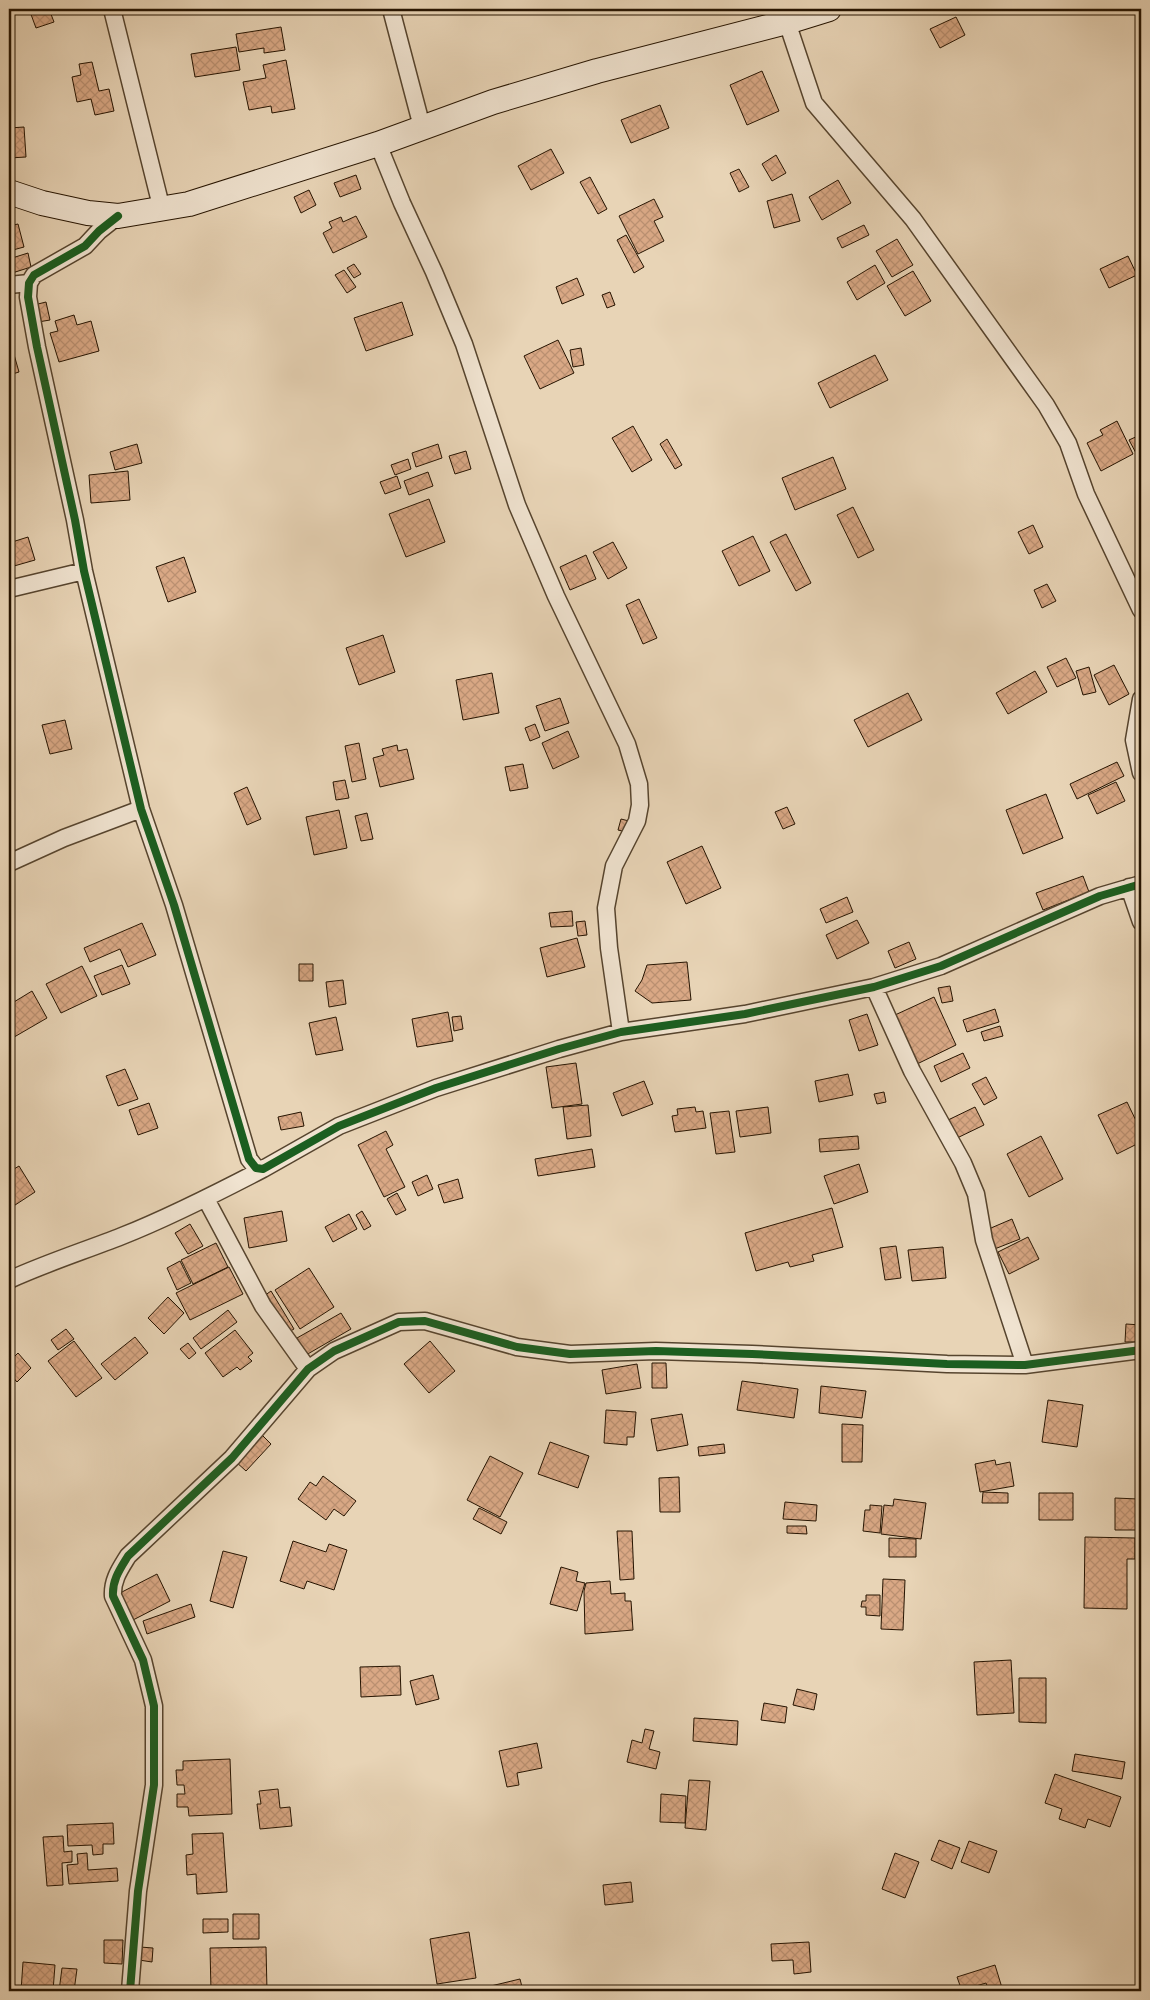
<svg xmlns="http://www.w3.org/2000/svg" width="1150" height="2000" viewBox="0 0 1150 2000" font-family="'IM FELL DW Pica',serif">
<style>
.building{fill:url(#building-cross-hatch);stroke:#261401}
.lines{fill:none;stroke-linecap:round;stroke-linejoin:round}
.minor-casing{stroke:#56442e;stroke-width:19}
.secondary-casing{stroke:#261401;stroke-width:26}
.minor{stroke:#f0e3d0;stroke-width:16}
.secondary{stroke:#f0e3d0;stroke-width:24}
.cycleway-casing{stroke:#f0e3d0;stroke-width:11}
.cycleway{stroke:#1b5e20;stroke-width:8}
</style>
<defs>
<pattern id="building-cross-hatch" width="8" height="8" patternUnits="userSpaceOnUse" patternTransform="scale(1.25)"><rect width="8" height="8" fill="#d9a885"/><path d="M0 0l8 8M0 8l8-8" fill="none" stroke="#ba9071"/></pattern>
</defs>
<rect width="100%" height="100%" fill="#e8d4b6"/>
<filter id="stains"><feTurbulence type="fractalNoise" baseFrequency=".004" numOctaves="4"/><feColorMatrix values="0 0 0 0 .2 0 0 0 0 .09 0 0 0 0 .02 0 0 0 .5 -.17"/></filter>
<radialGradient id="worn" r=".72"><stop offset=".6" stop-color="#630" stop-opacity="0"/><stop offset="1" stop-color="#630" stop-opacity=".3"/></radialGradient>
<path class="building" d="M29,9H49L54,22L36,28Z
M956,17L965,35L940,48L930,29Z
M281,27L285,50L264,53V48L239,52L236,34Z
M236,47L240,70L195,77L191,54Z
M286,60L295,109L272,113L271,106L249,110L243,82L266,78L263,65Z
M92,62L99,91L109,89L114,111L95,115L91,99L77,102L72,77L81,75L79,64Z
M762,71L779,111L747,125L730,85Z
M660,105L669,128L631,143L621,120Z
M24,127L26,157L9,158V128Z
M551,149L564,173L531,190L518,166Z
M776,155L786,173L772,181L762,164Z
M739,169L749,187L739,192L730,173Z
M356,175L361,189L340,197L334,183Z
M590,177L607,209L598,214L580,182Z
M838,180L851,203L822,220L809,197Z
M309,190L316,205L301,213L294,197Z
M792,194L800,221L774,228L767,201Z
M654,199L663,217L654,221L664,241L638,254L619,216Z
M356,216L367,237L333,253L323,233L332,228L329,222L341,217L343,222Z
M18,224L24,247L9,251V226Z
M864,225L869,235L842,248L837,238Z
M626,235L644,267L634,273L617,240Z
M897,239L913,265L892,277L876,251Z
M28,253L31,267L9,274V259Z
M1128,256L1137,275L1109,288L1100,269Z
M354,264L361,274L354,278L347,268Z
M875,265L885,283L857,300L847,282Z
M344,270L356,287L347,293L335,275Z
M913,271L931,301L905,316L887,286Z
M577,278L584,295L562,304L556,287Z
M610,292L615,305L607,308L602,295Z
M46,302L50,320L38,322L34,305Z
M402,302L413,335L366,351L354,318Z
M74,315L77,325L91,321L99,351L59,362L50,333L58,331L55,321Z
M558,340L574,373L540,389L524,356Z
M581,348L584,365L573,367L570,350Z
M13,351L19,372L9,375V352Z
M875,355L888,380L830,408L818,383Z
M1117,421L1133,454L1101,471L1087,443L1103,435L1100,430Z
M633,426L652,460L632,472L612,438Z
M1140,435L1141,453L1137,455L1129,440Z
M667,439L682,465L675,469L660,444Z
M137,444L142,463L115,470L110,452Z
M438,444L442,458L416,467L412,453Z
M466,451L471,469L455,474L449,456Z
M833,457L846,489L795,510L782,478Z
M408,459L411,469L395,475L391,465Z
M128,471L130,500L91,503L89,475Z
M428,472L433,486L409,495L404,481Z
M397,476L401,488L385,494L380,482Z
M429,499L445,542L406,557L389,514Z
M853,507L874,550L858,558L837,515Z
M1033,525L1043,547L1029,554L1018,532Z
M786,534L811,583L796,591L770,542Z
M753,536L770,571L739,586L722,551Z
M28,537L35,560L14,566L9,543Z
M613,542L627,568L608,579L593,552Z
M586,555L596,579L570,590L560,567Z
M184,557L196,592L168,602L156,567Z
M1047,584L1056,601L1042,608L1034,590Z
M639,599L657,638L643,644L626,605Z
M383,635L395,672L359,685L346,648Z
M1066,658L1076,678L1057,687L1047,667Z
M1114,665L1129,694L1109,705L1094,675Z
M1089,667L1096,692L1083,695L1076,671Z
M1035,671L1047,692L1008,714L996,693Z
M492,673L499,713L463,720L456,680Z
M908,693L922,720L868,747L854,720Z
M560,698L569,723L545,731L536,706Z
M65,720L72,749L50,754L42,725Z
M535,724L540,737L530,741L525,728Z
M568,731L579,757L553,769L542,743Z
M359,743L366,779L352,782L345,746Z
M397,745L398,751L407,749L414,779L380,787L373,758L384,755L382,749Z
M1117,762L1124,776L1077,799L1070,784Z
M523,764L528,788L510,791L505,767Z
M345,780L349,798L336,800L333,782Z
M1116,782L1125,801L1097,814L1088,795Z
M247,787L261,819L247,825L234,793Z
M1046,794L1063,838L1023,854L1006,810Z
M787,807L795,824L783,829L775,812Z
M339,810L347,848L314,855L306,817Z
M367,813L373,839L361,841L355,816Z
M621,819L629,821L626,832L618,830Z
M702,846L721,888L686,904L667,862Z
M1083,876L1089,892L1043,910L1036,893Z
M847,897L853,912L826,923L820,909Z
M572,911L573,926L551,927L549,913Z
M857,920L869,943L837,959L826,935Z
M585,921L587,935L578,936L576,922Z
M142,923L156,955L128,967L120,949L90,962L84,948Z
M577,938L585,967L547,977L540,948Z
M909,942L916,959L895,968L888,951Z
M687,962L691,1000L652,1003L635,991L642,980L647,965Z
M299,964H313V981H299Z
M122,965L130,984L102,995L94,976Z
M82,966L97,996L61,1013L46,984Z
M343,980L346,1004L329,1007L326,982Z
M950,986L953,1001L942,1003L938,988Z
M32,991L47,1018L9,1040V1005Z
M934,997L956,1045L917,1064L895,1015Z
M995,1009L999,1022L967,1032L963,1020Z
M448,1012L453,1041L417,1047L412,1019Z
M867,1014L878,1045L859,1051L849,1020Z
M461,1016L463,1029L454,1031L452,1017Z
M336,1017L343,1050L316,1055L309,1023Z
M1000,1026L1003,1036L984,1041L981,1032Z
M963,1053L970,1068L941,1082L934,1066Z
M576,1063L582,1104L552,1108L546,1067Z
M125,1069L138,1099L118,1106L106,1076Z
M848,1074L853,1095L819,1102L815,1081Z
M986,1077L997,1098L984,1105L972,1084Z
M644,1081L653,1104L622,1116L613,1093Z
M884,1092L886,1102L877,1104L874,1094Z
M1127,1102L1141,1131V1142L1117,1154L1098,1115Z
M149,1103L158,1128L138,1135L129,1110Z
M588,1105L591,1136L567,1139L563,1107Z
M695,1107L696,1112L703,1111L706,1128L675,1132L672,1116L678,1115L677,1109Z
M768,1107L771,1133L740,1137L736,1111Z
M975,1107L984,1125L955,1139L946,1121Z
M729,1111L735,1152L716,1154L710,1113Z
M301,1112L304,1126L281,1130L278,1117Z
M386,1131L393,1145L386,1149L405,1187L384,1197L358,1145Z
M858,1136L859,1149L820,1152L819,1139Z
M1041,1136L1063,1179L1029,1197L1007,1154Z
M592,1149L595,1167L538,1176L535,1159Z
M859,1164L868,1192L834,1204L824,1176Z
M19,1166L35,1192L9,1209V1172Z
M427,1175L433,1189L418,1196L412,1182Z
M458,1179L463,1198L444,1203L438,1185Z
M397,1193L406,1210L396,1215L387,1199Z
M832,1208L843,1247L812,1255L814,1261L790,1267L788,1262L756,1271L745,1233Z
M282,1211L287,1241L249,1248L244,1218Z
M362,1211L371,1226L364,1230L356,1215Z
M349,1214L357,1229L333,1242L325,1227Z
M1012,1219L1020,1239L992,1250L984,1231Z
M190,1224L203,1246L188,1254L175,1233Z
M1028,1237L1039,1259L1009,1274L998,1252Z
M216,1243L228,1267L193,1284L181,1260Z
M896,1246L901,1278L885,1280L880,1248Z
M943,1247L946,1278L912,1281L908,1250Z
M180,1261L191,1283L177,1290L167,1268Z
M229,1267L243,1294L190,1320L176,1293Z
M309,1268L334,1307L300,1329L275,1290Z
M271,1291L294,1329L287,1333L264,1296Z
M168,1297L184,1313L164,1334L148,1318Z
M228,1310L237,1322L201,1349L193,1338Z
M341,1313L351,1329L306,1355L297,1338Z
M1126,1324L1141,1325V1342H1125Z
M66,1329L74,1339L58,1350L51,1340Z
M235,1330L253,1353L248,1357L252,1361L240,1370L237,1367L223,1377L205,1353Z
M135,1337L148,1353L115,1380L101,1364Z
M74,1341L102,1378L76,1397L48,1361Z
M430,1341L455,1371L429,1393L404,1364Z
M188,1343L196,1353L189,1359L180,1349Z
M18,1353L31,1368L17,1382L9,1373V1362Z
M652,1363H666L667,1388H652Z
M637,1364L641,1388L606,1394L602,1370Z
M742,1381L798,1389L794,1418L737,1410Z
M821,1386L866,1391L862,1418L819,1413Z
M1048,1400L1083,1405L1077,1447L1042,1442Z
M606,1410L636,1412L634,1437H627V1445L604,1443Z
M682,1414L688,1445L657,1451L651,1419Z
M842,1424L863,1425L862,1462H842Z
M261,1434L271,1444L246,1471L235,1461Z
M550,1442L589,1456L578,1488L538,1474Z
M724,1444L725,1453L699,1456L698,1447Z
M490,1456L523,1473L500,1517L467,1500Z
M995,1460L996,1465L1010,1462L1014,1486L980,1492L975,1464Z
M323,1476L356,1501L344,1516L334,1509L326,1520L298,1499L310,1482L316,1486Z
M679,1477L680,1512H660L659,1478Z
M983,1492L1008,1493V1503H982Z
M1039,1493H1073V1520H1039Z
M1115,1498L1138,1499V1530H1115Z
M894,1499L926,1503L921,1539L881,1534L884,1505L893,1506Z
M785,1502L817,1505L816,1521L783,1519Z
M870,1505L882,1506L880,1533L863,1531L865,1510H870Z
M479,1508L507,1522L501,1534L473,1519Z
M787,1526H806L807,1534L787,1533Z
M617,1531H632L634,1579L620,1580Z
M1085,1537L1135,1538V1559H1127V1609L1084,1608Z
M889,1538L916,1539V1557H889Z
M293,1541L326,1552L329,1544L347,1550L334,1590L307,1581L304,1589L280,1581Z
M223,1551L247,1557L233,1608L210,1601Z
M561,1567L578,1572L576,1581L585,1583L577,1611L550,1604Z
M157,1574L170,1601L133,1620L120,1593Z
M883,1579L905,1580L903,1630L881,1629Z
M610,1581L611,1594L625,1593V1601H631L633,1630L585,1634L584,1591L586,1583Z
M866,1595H880V1616L866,1615V1607H861L862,1601H866Z
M191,1604L195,1617L147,1634L143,1621Z
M1011,1660L1014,1713L977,1715L974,1662Z
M400,1666L401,1695L361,1697L360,1667Z
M433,1675L439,1699L416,1705L410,1681Z
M1019,1678H1046V1723L1019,1722Z
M797,1689L817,1694L814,1710L793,1705Z
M764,1703L787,1707L785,1723L761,1720Z
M694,1718L738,1721L737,1745L693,1741Z
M645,1729L654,1731L649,1749L660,1752L656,1769L627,1762L632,1740L642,1743Z
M537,1743L542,1768L517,1773L519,1785L507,1787L499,1751Z
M1075,1754L1125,1762L1122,1779L1072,1771Z
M230,1759L232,1814L189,1816L188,1807H177V1794H185L184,1785H177L176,1770H183V1761Z
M1055,1774L1121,1797L1110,1827L1088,1819L1085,1828L1059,1819L1062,1809L1045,1803Z
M689,1780L710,1781L706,1830L685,1828Z
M278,1789L280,1808L290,1807L292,1826L260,1829L257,1804H261L259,1791Z
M661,1794L686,1796L685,1823L660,1822Z
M113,1823L114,1844H103V1854L93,1855L92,1845L68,1846L67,1825Z
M223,1833L227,1892L197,1894L196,1874L187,1875L186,1855L193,1854L192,1834Z
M63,1836L64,1852L72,1851V1862L62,1863L63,1885L47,1886L43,1837Z
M939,1840L960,1848L952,1869L931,1860Z
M969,1841L997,1851L989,1873L961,1862Z
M87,1853L88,1870L117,1868L118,1881L69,1884L67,1865L78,1864L77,1854Z
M895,1853L919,1862L905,1898L882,1889Z
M631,1882L633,1902L605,1905L603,1885Z
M233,1914H259V1939H233Z
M203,1919H228V1932L203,1933Z
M469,1932L476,1978L437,1984L430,1939Z
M104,1940H123L122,1964L104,1963Z
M809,1942L811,1972L794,1974L793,1960L772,1961L771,1944Z
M140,1947L153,1948L152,1962L139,1960Z
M266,1947L267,1991H211L210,1948Z
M23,1962L55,1965L53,1991H21Z
M995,1965L1003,1991H989L986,1983L976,1986L978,1991H962L957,1977Z
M62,1968L77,1969L74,1991H59Z
M520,1979L523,1991H470Z"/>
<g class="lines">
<defs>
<path id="minor" d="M112,9L162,210
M391,9L422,127
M787,22L814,103L913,219L1046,405L1068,443L1086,494L1141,610
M378,144L402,203L434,272L464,344L517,505L556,596L627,744L639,784L640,805L637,821L614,866L606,908L609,948L621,1032
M118,216L99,231L85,246L34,275L29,283L28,297L37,347L75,520L84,571L141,809L174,905L249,1159L256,1168L263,1169L339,1126L436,1088L559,1049L621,1032L745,1014L874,987L941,966L1100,896L1141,884
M9,285L29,283
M9,589L84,571
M1141,699L1134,740L1141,773
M9,863L64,838L141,809
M1129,887L1141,922
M874,987L912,1071L963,1163L976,1194L984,1240L1025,1365
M206,1199L263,1306L308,1369
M9,1280C46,1263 84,1251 122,1236C170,1217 217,1193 263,1169
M130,1991L138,1891L154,1785V1706L143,1660L113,1596C112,1580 120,1569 128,1556L232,1458L308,1369L334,1351L399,1322L425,1321L517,1347L570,1354L656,1351L752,1354L947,1364L1025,1365L1141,1350"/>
<path id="secondary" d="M9,192L42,203L88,213L118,216L189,204L378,144L493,102L597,71L787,22L829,9"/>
</defs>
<use href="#minor" class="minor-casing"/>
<use href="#secondary" class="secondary-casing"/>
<use href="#minor" class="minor"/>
<use href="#secondary" class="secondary"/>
<defs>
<path id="cycleway" d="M118,216L99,231L85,246L34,275L29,283L28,297L37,347L75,520L84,571L141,809L174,905L249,1159L256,1168L263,1169L339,1126L436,1088L559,1049L621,1032L745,1014L874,987L941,966L1100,896L1141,884
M130,1991L138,1891L154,1785V1706L143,1660L113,1596C112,1580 120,1569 128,1556L232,1458L308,1369L334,1351L399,1322L425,1321L517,1347L570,1354L656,1351L752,1354L947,1364L1025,1365L1141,1350"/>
</defs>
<use href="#cycleway" class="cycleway-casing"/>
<use href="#cycleway" class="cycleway"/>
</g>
<rect width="1150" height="2000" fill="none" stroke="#e8d4b6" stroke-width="30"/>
<rect x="10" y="10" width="1130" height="1980" fill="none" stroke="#261401" stroke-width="2.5"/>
<rect x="15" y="15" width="1120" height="1970" fill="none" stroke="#261401"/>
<rect width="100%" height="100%" filter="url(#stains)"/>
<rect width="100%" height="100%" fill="url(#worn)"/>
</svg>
